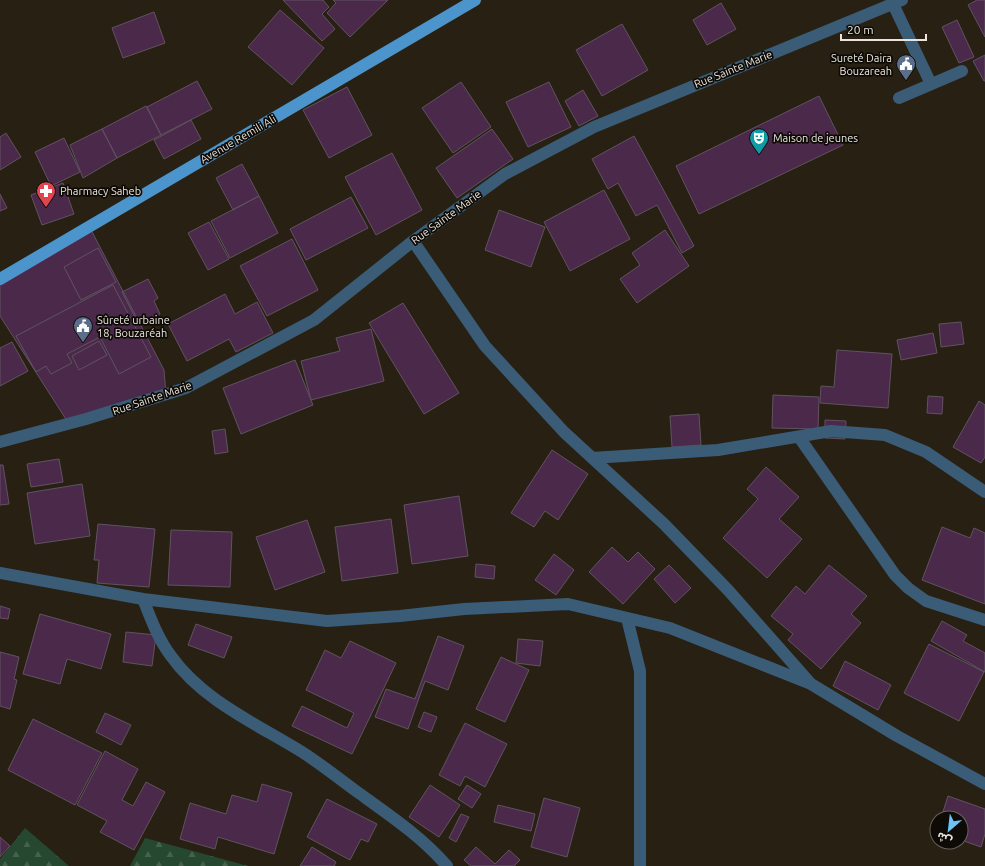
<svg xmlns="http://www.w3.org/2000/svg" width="985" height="866" viewBox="0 0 985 866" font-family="Ubuntu,'Noto Sans Arabic',sans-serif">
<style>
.forest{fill:url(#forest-firs)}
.building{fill:#4a294a;stroke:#605360}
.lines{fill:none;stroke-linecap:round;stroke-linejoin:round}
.minor{stroke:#3a5c77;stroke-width:12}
.major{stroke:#4b94cc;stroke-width:12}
.labels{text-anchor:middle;stroke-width:3.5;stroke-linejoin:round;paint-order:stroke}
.poi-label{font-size:11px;fill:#eae5dc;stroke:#0e0b06;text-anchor:start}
.street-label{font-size:11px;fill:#eae5dc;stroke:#0e0b06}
</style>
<defs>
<pattern id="forest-firs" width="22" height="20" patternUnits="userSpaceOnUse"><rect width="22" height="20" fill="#274830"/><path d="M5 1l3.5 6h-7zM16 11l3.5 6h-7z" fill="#46624d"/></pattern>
</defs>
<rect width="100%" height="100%" fill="#282113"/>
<path class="forest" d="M25,828L69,866H0V859Z
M145,838L248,866H130Z"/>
<path class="building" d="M283,0H323L329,7L322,14L335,29L322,41Z
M333,0H388L350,37L327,13L336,3Z
M977,0H985V37L968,5Z
M721,3L736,29L707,45L693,20Z
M280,10L324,48L292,85L248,47Z
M154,12L165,43L123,58L112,28Z
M957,20L974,57L959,63L942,27Z
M622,24L648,70L602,96L576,50Z
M985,55V81H984L973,61Z
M197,81L212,109L161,135L147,107Z
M461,82L491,127L453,153L422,108Z
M549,82L571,127L528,147L506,102Z
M347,87L372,135L329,158L303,110Z
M583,90L598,116L579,126L565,101Z
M819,96L843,145L699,214L676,166Z
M146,106L161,135L117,158L102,129Z
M191,120L201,139L164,159L154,140Z
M102,129L117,158L83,178L70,145Z
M492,129L513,159L457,198L436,168Z
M6,133L21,157L0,170V137Z
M634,136L694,246L682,253L657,205L636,216L618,183L608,189L592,159Z
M64,138L80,172L51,186L35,152Z
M392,153L422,210L376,235L345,177Z
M242,164L259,196L233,210L216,178Z
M63,183L74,214L42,225L31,195Z
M604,190L630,239L570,271L544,222Z
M0,194L7,208L0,211Z
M259,196L278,233L230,258L211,221Z
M351,197L368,228L306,260L290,229Z
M499,210L545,227L531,267L485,250Z
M209,222L229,259L208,270L188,233Z
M89,226L164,370L166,395L69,424L0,316V279Z
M665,230L689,266L637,303L620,279L640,265L632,253Z
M292,239L318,290L267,316L240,266Z
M98,248L116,282L81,300L64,267Z
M148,279L158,298L154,301L160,314L139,325L122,292Z
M113,285L151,357L119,374L100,337L67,354L72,363L51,374L46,366L36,372L16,336Z
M225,294L235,314L257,302L273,333L236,352L229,339L187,361L168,324Z
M403,303L459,393L424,414L369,323Z
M961,322L964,344L941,347L939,324Z
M371,329L384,381L311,400L301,361L340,351L336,338Z
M933,333L937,353L901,360L897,340Z
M99,341L107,355L79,370L72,356Z
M12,342L28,371L0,386V348Z
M837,350L892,354L888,408L820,403L821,386L834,387Z
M295,360L313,405L241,434L223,388Z
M773,395L819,397L818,429L772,428Z
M928,396L943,397L942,414L927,413Z
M979,401L985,405V457L981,463L953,447Z
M699,414L701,445L672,447L670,416Z
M825,420L846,421L845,439L825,438Z
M225,429L228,452L215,454L212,431Z
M552,450L588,474L558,520L545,511L534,527L511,513Z
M59,459L63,482L31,487L27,464Z
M0,465H3L9,504L0,505Z
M766,467L799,497L779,519L802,539L767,578L723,538L758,499L747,489Z
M82,484L90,536L35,544L27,493Z
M459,496L468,556L412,564L404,505Z
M391,519L398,573L342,581L335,527Z
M307,520L325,572L275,590L256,537Z
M98,524L155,529L149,587L97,583L99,560H94Z
M942,527L970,538L974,528L985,533V604L922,580Z
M171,530L232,532L230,587L168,585Z
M612,547L628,562L638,552L655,569L623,604L589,572Z
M554,554L574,570L556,595L535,580Z
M476,564L495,566L494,579L475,577Z
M669,565L691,588L675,603L654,579Z
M829,565L867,596L851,614L861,623L821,669L788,640L793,634L771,616L796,586L805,594Z
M0,606L10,609L8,619L0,618Z
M40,614L111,634L101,669L67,659L60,684L23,674Z
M942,621L967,635L963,641L985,653V672L931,641Z
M196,624L232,637L224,658L188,645Z
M126,632L156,635L152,666L123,662Z
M438,636L464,646L448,690L425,681L408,729L375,717L386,689L415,699Z
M518,639L543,641L540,666L516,663Z
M350,641L396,663L352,754L292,726L302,706L347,728L354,713L306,690L325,650L341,658Z
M929,644L984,672L959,721L904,693Z
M0,652L19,657L14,679L17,680L10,709L0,706Z
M501,657L529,670L505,722L476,709Z
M845,661L891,685L878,710L833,686Z
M424,712L437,717L431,732L418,727Z
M105,713L131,725L121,745L96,732Z
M33,719L102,753L75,805L8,770Z
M465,723L507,744L485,787L465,776L460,786L439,775Z
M105,751L138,769L122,800L133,806L146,782L165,792L134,850L100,832L107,821L77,805Z
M262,784L292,793L274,854L218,837L215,849L180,839L190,803L226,814L232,795L257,802Z
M430,785L460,805L439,837L409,817Z
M467,785L481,794L472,808L458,799Z
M948,796L985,809V834L981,847L961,840V818H941Z
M544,798L580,808L567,857L531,847Z
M327,799L377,824L368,842L361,839L350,860L307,837Z
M498,805L535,814L531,831L494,822Z
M461,814L469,817L456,842L449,838Z
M0,837L10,846L0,857Z
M312,847L336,862L334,866H300Z
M476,847L495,864L509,850L520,860L514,866H471L464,860Z"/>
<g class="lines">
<path class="minor" d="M893,4L931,84
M899,98L962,71
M413,241L485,346L564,432L664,524L728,590L811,684L897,736L985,784
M799,437L895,575L908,588L926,601L985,620
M0,442L86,419L186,388L314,320L413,241L505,174L594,127L902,0
M592,458L718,450L831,431L885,435L926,452L985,492
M0,573L143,599L327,621L400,616L464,609L568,604L670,628L811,684
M143,599C151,619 158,639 171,656C203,701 257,724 302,752C321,764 338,778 356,791C388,814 421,836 447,866
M627,618L640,671V866"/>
<path class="major" d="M0,279L475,0"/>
</g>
<defs>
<symbol id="civic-pin" viewBox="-11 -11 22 30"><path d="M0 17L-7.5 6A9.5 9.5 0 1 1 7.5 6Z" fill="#5c6f8a" stroke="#0e0b06"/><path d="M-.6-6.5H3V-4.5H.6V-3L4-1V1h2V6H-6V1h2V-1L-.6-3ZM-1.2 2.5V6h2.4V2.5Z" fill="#fff"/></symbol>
<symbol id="theatre-pin" viewBox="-11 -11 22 30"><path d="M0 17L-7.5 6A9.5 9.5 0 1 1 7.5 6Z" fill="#0f9aa8" stroke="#0e0b06"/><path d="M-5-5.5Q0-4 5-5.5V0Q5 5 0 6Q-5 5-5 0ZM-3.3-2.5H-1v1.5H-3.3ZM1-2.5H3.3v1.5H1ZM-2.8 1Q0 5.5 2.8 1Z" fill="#fff"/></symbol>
<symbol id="pharmacy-pin" viewBox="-11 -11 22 30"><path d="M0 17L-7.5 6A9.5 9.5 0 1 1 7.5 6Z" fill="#e0444e" stroke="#0e0b06"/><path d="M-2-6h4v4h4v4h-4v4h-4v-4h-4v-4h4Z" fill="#fff"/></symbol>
</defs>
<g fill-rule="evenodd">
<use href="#civic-pin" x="895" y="53" width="22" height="30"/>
<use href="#theatre-pin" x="748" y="127" width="22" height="30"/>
<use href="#pharmacy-pin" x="35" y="180" width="22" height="30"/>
<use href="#civic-pin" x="72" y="315" width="22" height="30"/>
</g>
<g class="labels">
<g class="poi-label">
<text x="892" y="62" text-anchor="end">Sureté Daira<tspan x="892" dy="13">Bouzareah</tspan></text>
<text x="773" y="142">Maison de jeunes</text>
<text x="60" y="195">Pharmacy Saheb</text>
<text x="97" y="324">Sûreté urbaine<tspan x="97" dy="13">18, Bouzaréah</tspan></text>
</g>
<g class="street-label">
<text transform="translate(733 69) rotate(-22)" y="4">Rue Sainte Marie</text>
<text transform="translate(238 139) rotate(-30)" y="4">Avenue Remili Ali</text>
<text transform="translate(446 217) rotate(-36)" y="4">Rue Sainte Marie</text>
<text transform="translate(152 398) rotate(-19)" y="4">Rue Sainte Marie</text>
</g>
</g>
<g transform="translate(949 830) rotate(208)"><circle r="19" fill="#0e0b06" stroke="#66625c"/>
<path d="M0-3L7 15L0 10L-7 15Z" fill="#71c1f5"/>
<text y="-6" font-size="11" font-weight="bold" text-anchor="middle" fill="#eae5dc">ش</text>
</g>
<path d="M841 34v6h85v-6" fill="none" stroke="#eae5dc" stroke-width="2"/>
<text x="847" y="34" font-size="12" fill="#eae5dc" stroke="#0e0b06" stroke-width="3" paint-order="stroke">20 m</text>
</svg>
